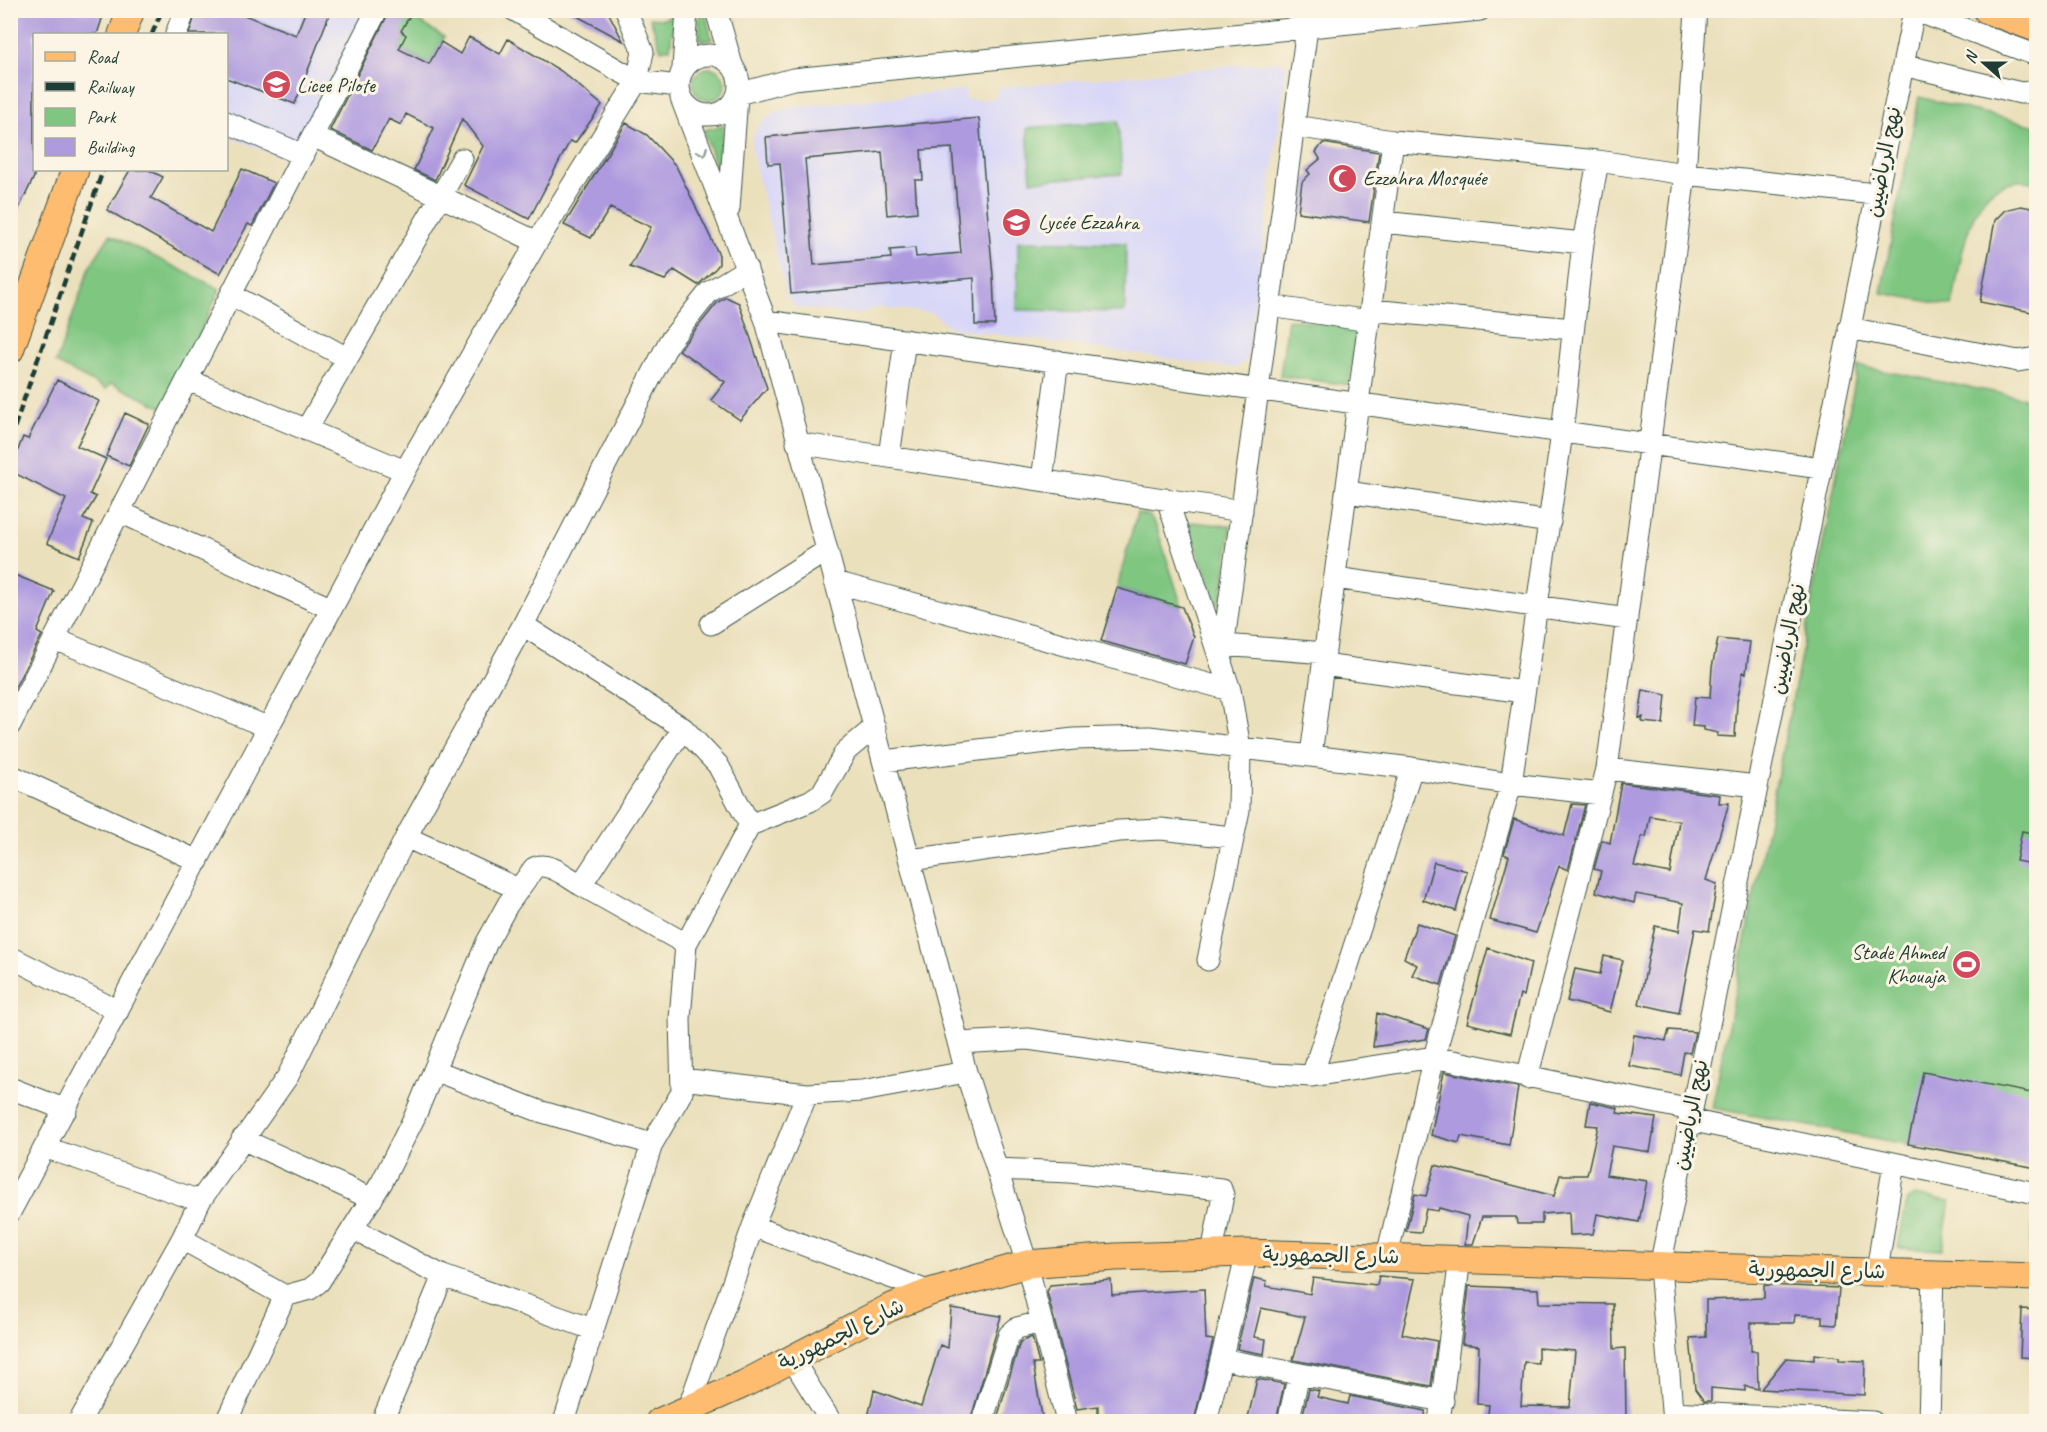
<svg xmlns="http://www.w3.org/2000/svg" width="2047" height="1432" viewBox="0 0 2047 1432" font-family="Caveat,'Playpen Sans Arabic',sans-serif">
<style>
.built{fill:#d8d7f8}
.green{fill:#7fc681;stroke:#4f825a;stroke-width:1.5}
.building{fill:#ae9adf;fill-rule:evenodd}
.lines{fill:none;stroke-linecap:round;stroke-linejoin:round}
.minor-casing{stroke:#3e5548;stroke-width:23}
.major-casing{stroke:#3e5548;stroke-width:29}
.minor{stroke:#fff;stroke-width:21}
.major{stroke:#fdbc70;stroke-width:27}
.rail{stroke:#1f3d34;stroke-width:4.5;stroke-dasharray:9 4.5;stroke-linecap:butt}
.oneway{stroke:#8f9e9a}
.labels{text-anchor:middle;stroke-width:6;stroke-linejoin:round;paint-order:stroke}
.poi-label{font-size:21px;fill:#1f3d34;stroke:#fcf5e5;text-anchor:start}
.street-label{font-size:21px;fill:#1f3d34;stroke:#fcf5e5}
</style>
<rect width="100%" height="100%" fill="#fcf5e5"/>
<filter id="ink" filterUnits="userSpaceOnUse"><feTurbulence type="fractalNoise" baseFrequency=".0167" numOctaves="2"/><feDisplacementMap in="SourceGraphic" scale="12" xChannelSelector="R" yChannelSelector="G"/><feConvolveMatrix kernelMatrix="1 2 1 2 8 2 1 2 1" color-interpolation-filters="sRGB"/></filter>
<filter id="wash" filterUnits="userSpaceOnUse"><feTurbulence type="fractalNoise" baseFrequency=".008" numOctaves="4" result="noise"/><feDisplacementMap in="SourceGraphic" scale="24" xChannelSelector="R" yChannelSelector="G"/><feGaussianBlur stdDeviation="1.35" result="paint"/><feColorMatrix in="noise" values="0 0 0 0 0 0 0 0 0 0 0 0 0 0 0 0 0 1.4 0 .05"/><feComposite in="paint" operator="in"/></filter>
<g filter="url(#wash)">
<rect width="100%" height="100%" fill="#ebe0bc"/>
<path class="built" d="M176,11H365L288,160L227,136L226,34H166Z
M1281,61L1287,66L1247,360L1235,368L951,328L932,313L879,307L856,314L795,307L786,294L752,151V141L757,127L770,115L791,107L965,90L966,100L994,99L999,88Z"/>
<path class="green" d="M699,11H705L712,40H700Z
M407,14L444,37L429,64L399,48L406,35L398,30Z
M675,14L670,48L661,50L650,18L664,19Z
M693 84a16 16 0 1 1 32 0a16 16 0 1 1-32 0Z
M1919,97L2036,126V183C1967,166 1962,260 1952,306L1881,293Z
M1118,121L1122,174L1031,181L1027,128Z
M723,126V172L718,173L703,130Z
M110,235L220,289L165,409L111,383L106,389L56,363L90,266Z
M1018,241L1126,243L1125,312L1017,310Z
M1288,319L1356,328L1349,385L1280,376Z
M1858,366L2036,400V1168L1712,1108Z
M1137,513L1150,516L1157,528L1182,607L1117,588Z
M1191,522L1231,526L1221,604L1216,603L1189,528Z
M1914,1195L1950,1201L1942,1250L1898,1248L1907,1200Z
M2035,1216L2036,1254L2029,1253Z"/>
<g id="blocks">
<path class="building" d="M10,10H105L97,34H34V177L10,227Z
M197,10H231L296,35L306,10H331L295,104L226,78V34H189Z
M390,10H413L401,31L406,35L399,49L429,64L441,42L460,54L469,37L500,54L508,39L561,71L602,105L575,143L570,141L529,219L464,185L483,146L462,119L435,180L414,170L434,128L406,114L401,125L389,119L372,150L330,130Z
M566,10H607L623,41Z
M979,118L993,276L995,325H975L974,278L791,294L780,163L768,164L766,137ZM952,148L961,253L916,257L915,248L890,250L891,258L814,265L805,159L882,152L887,215L917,212L915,180H923L921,150Z
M626,123L647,135L676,166L719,255V264L716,268L698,285L674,270L665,280L630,267L651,227L610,208L591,238L564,225Z
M1323,143L1379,152L1369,222L1298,212L1302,182L1310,174L1307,170L1320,159L1316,152Z
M242,169L274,183L252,226L248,224L220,274L107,210L130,170H149L163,177L151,198L211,232Z
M2021,206L2037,209V313L1980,302L1995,220L2005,210Z
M726,297L739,303L767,388L740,420L711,400L725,382L679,350L718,302Z
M57,380L99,401L77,446L106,459L90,494L96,497L83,519L93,523L79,557L47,543L66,499L10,471L23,437L28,439Z
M125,413L149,424L129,466L106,456Z
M10,573L54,591L37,632L42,635L14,689L10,687Z
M1117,588L1182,607L1194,637L1185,664L1101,641Z
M1718,639L1750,642L1746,673L1743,672L1737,701L1735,737L1717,736L1718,733L1704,730V727L1692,726L1695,697L1710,698L1712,667Z
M1643,690L1666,695L1663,724L1642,722L1643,717L1639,718Z
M1621,783L1720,795L1719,803H1729L1706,880L1717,884L1709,931L1695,929L1679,1013L1639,1004L1655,926L1679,931L1683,903L1636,894L1634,903L1596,892L1601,871L1594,869L1602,840L1610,843ZM1650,816L1679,821L1670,873L1634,866L1642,836L1646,837Z
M1572,804L1585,805L1568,870L1559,866L1536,933L1490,920L1509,856L1504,854L1514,819L1564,836Z
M2022,831L2037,834V865L2016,861Z
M1434,862L1467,871L1456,911L1423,900Z
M1417,923L1455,936L1441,985L1412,975L1417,965L1404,958Z
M1488,948L1531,963L1524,996L1520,994L1510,1034L1467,1023Z
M1604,956L1623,960L1610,1012L1567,1001L1575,969L1600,974Z
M1377,1013L1429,1029L1426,1039L1373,1047Z
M1669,1030L1695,1032L1690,1053L1684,1052L1680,1075L1629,1066L1634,1035L1666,1041Z
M1444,1072L1518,1087L1509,1145L1461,1136L1459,1143L1431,1135Z
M1923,1072L2037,1094V1168L1908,1144Z
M1590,1102L1618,1108L1617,1113L1656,1118L1650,1152L1612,1146L1606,1175L1647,1181L1639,1222L1597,1214L1593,1234L1570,1235L1569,1212L1542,1214V1224H1517L1516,1217H1482L1473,1244H1465L1468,1216L1439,1208L1438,1211L1426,1209L1421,1232L1406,1231L1415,1194L1426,1196L1435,1165L1554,1196L1560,1175H1587L1598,1126L1586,1125Z
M1379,1276L1415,1279L1402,1334L1437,1341L1431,1386L1293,1360L1305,1317L1261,1308L1254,1337L1266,1339L1264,1354L1237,1349L1254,1278L1267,1281L1266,1286L1310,1294L1313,1278L1377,1285Z
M1111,1280L1112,1295L1204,1289L1206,1339L1213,1340L1194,1422H1124V1416L1098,1417V1406L1077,1409L1047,1292L1050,1285Z
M1764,1285L1839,1288L1836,1325L1822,1324V1316L1795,1315L1794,1323H1751V1351H1757L1758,1389L1745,1386V1391L1711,1388V1401H1704L1695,1389L1690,1338L1706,1337V1300L1764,1298Z
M1469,1286L1538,1289L1539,1303L1613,1304L1614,1349L1625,1348L1626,1420L1487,1422L1489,1405L1477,1404L1479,1346L1462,1344ZM1538,1348L1575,1351L1570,1407L1521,1406L1524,1362L1538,1363Z
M951,1308L1001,1316L970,1422H867L874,1390L921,1407L940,1345L948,1348Z
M2022,1309L2037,1310V1358L2020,1357Z
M1032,1337L1039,1364H1033L1043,1422H996L1020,1342Z
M1814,1354L1839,1357V1360L1865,1361L1864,1395L1761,1389L1786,1358L1814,1360Z
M1257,1379L1284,1384L1276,1422H1247Z
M1309,1389L1319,1391L1317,1397L1348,1404L1350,1396L1425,1411L1426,1422H1301Z"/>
</g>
</g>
<g filter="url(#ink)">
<use href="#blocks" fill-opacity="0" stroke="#3e5548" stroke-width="1.5"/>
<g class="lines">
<defs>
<path id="minor" d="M514,10L637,81L678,86
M716,10L732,65
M1913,10L2036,55
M176,34L185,10
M679 85a30 30 0 1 1 60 0a30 30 0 1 1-60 0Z
M1903,65L2021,93L2032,92L2036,88
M683,68L687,10
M738,94L793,79L1480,10
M681,98L766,321L966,1072L1027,1264L1067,1422
M226,122L303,155
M1294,126L1393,141L1598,161L1685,174L1876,194
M313,136L537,242
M729,209L737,96
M1383,222L1583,243
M232,295L347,358
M1270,306L1369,321
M1371,310L1573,329
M766,321L1821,468
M1849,328L2018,361L2036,358
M188,380L405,471
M306,430L462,159
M797,443L1242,511
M889,457L905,340
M1042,480L1058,361
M1347,492L1550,522
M1167,499L1230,690L1240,748L1239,810L1208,960
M120,512L330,608
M1335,578L1627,619
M835,582L1230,690
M711,624L826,551
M55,639L267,727
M1224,645L1325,653
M1221,663L1307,28
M1323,665L1524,692
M10,725L377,10
M683,728L718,765L750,825
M1311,755L1393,141
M884,761L1074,739L1149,737L1412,768L1511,784L1601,794
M1607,769L1757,786
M10,775L198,861
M406,837L518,889
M910,860L1119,831L1161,829L1232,837
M581,885L686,944
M10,957L118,1011
M959,1043L1028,1039L1272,1074L1312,1076L1434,1057L1691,1110
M434,1070L539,1111L652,1144
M1312,1076L1412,768
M1527,1078L1607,769L1685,174L1696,10
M682,1079L807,1094
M10,1088L66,1110
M1689,1120L2036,1193
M242,1139L372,1199
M47,1148L200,1201
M997,1169L1070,1172L1221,1189L1223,1195L1212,1253
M10,1212L405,471L537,242L637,81L643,52L626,10
M753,1226L930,1292
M353,1229L443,1276L592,1329
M182,1239L285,1296L226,1422
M1387,1256L1434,1057L1511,784L1562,433L1583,243L1598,161
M1877,1271L1894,1163
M285,1296L310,1289L319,1282L382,1182L415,1116L487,942L508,904L534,868C548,860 568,878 581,885L683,728L523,625
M791,1357L831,1422
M1221,1359L1443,1401
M688,1409L753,1226L807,1094L862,1091L966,1072
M1672,1412L1873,1422
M79,1422L182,1239L200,1201L288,1076L406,837L523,625L669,342L709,292L747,269
M382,1422L443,1276
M564,1422L652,1144L682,1092L680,1019L686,944L750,825L810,801L822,793L846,751L875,727
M982,1422L1009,1335L1017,1328L1042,1322
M1206,1422L1247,1253
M1288,1422L1299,1374
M1439,1422L1460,1258
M1673,1422L1660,1267L1914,11
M1929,1422L1933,1272"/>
<path id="major" d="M1987,10L2036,28
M122,34L131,10
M10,350L75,170
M659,1422L744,1384L889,1308L930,1292L1027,1264L1115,1257L1247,1253L2036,1277"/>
</defs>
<use href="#minor" class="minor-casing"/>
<use href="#major" class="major-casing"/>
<use href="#minor" class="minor"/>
<use href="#major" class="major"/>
<path class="rail" d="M152,34L162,10
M10,440L103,170"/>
</g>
<defs><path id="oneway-chevron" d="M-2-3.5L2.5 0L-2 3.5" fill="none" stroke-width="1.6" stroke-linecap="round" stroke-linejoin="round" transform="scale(1.5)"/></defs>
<use class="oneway" href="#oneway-chevron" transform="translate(703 152) rotate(68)"/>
</g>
<defs>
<symbol id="university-disc" viewBox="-11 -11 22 22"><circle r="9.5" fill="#d1495b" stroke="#fcf5e5"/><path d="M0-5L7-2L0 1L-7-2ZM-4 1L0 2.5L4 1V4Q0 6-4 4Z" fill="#fff"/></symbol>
<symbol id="mosque-disc" viewBox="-11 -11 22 22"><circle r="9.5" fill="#d1495b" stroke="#fcf5e5"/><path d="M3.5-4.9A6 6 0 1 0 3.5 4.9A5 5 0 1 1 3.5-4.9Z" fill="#fff"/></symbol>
<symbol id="school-disc" viewBox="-11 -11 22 22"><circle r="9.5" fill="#d1495b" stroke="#fcf5e5"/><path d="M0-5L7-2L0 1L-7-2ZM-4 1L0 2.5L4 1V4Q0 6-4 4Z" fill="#fff"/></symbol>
<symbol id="stadium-disc" viewBox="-11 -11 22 22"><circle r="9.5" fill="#d1495b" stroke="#fcf5e5"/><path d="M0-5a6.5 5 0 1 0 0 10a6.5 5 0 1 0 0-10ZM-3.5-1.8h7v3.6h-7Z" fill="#fff"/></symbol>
</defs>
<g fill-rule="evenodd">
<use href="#university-disc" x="260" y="68" width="33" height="33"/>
<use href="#mosque-disc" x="1326" y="162" width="33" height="33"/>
<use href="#school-disc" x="1000" y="206" width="33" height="33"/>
<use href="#stadium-disc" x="1950" y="948" width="33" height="33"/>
</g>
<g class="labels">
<g class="poi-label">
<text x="297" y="92">Licee Pilote</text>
<text x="1363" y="185">Ezzahra Mosquée</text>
<text x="1038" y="229">Lycée Ezzahra</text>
<text x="1945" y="959" text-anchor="end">Stade Ahmed<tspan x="1945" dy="24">Khouaja</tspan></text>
</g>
<g class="street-label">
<text transform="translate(1883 162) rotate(-79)" y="7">نهج الرياضيين</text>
<text transform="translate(1787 639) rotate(-79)" y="7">نهج الرياضيين</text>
<text transform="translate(1690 1115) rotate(-79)" y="7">نهج الرياضيين</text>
<text transform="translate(1331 1255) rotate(1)" y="7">شارع الجمهورية</text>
<text transform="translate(1817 1270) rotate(1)" y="7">شارع الجمهورية</text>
<text transform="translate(841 1334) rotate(-26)" y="7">شارع الجمهورية</text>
</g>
</g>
<rect width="2047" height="1432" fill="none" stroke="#fcf5e5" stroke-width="36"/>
<rect x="33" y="33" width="195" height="138" fill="#fcf5e5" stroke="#a4ab9e" stroke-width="1.5"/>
<rect x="45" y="52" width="30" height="9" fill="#fdbc70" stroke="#a4ab9e" stroke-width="1.5"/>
<text x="87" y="63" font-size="18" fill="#1f3d34">Road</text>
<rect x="45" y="82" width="30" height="9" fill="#1f3d34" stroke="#a4ab9e" stroke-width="1.5"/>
<text x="87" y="93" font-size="18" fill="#1f3d34">Railway</text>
<rect x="45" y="108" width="30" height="18" fill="#7fc681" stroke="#a4ab9e" stroke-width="1.5"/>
<text x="87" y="123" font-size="18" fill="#1f3d34">Park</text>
<rect x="45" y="138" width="30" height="18" fill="#ae9adf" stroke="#a4ab9e" stroke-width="1.5"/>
<text x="87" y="153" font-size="18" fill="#1f3d34">Building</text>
<g transform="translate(1984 63) rotate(291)" stroke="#fcf5e5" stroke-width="4.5" paint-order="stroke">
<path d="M0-4.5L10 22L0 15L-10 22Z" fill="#1f3d34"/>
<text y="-9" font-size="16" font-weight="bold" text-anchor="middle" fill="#1f3d34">N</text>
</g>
</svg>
